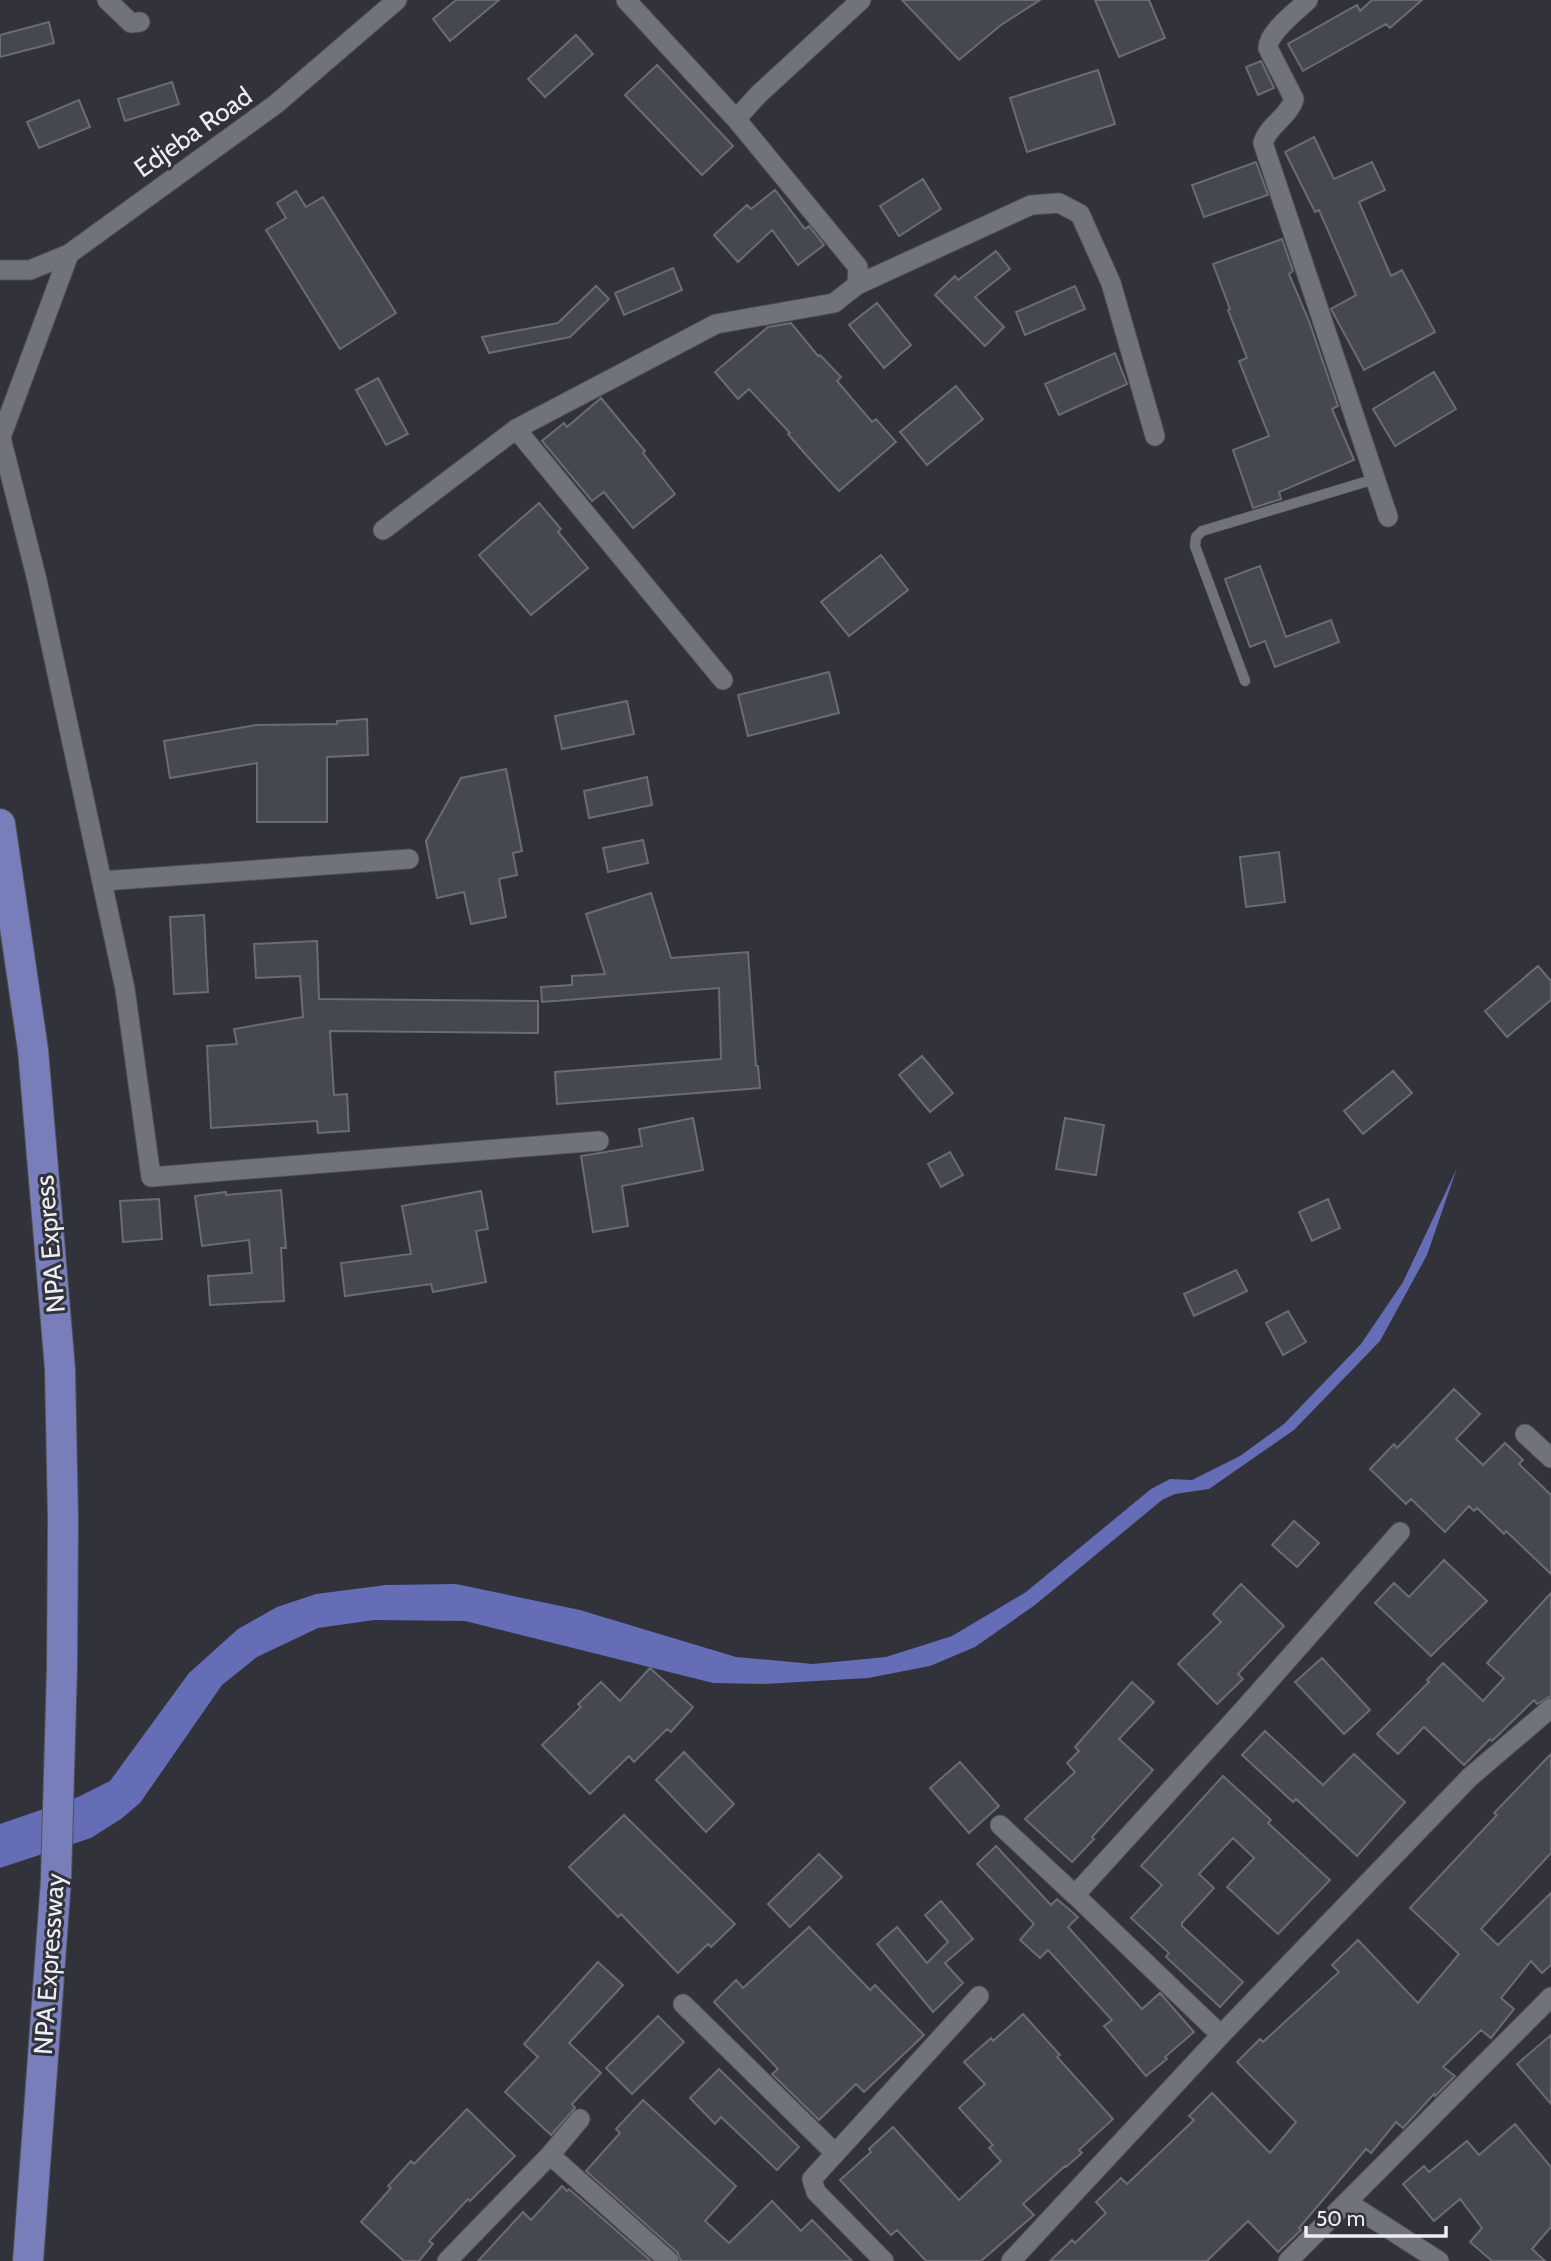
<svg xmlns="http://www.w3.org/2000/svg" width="1551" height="2261" viewBox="0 0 1551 2261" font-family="Cabin,sans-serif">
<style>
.water{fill:#646db6}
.building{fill:#464850;stroke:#6a6c75;stroke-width:2}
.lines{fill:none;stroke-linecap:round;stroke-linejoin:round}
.lane-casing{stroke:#505158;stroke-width:11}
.street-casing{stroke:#505158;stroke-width:21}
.primary-casing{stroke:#505158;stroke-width:32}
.lane{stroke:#71737c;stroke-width:10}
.street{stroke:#71737c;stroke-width:19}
.primary{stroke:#787eba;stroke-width:30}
.labels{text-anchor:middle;stroke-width:6;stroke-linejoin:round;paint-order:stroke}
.street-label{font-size:26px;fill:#edeef3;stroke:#31323a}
</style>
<rect width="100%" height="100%" fill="#31323a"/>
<path class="water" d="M1457,1168L1427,1255L1380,1341L1294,1430L1209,1489L1175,1494L1162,1500L1035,1605L975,1647L930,1666L868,1678L764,1684L713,1683L465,1621L374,1620L318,1628L257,1657L222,1685L140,1803L121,1819L91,1838L0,1868V1824L78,1797L110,1781L189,1673L238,1629L277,1607L316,1594L386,1585L456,1584L580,1610L736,1657L813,1664L886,1657L952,1636L1026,1592L1151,1489L1170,1479L1192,1480L1240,1456L1284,1424L1361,1344L1403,1282Z"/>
<path class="building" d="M456,0H499L450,41L433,19Z
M902,0H1040L1001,25L959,60Z
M1095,0H1149L1165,38L1119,57Z
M1372,0H1422L1390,28L1386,24L1303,71L1288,44L1357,5L1360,11Z
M49,22L54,43L0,57V35Z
M576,35L593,54L545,97L528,79Z
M1261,61L1274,88L1258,95L1246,67Z
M657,65L733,146L702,175L625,95Z
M1098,70L1115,124L1027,152L1010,98Z
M172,82L179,104L125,121L118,99Z
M79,100L90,127L39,148L27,122Z
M1314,137L1334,179L1372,162L1385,190L1359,202L1391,276L1402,270L1435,332L1364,370L1331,309L1356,295L1319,210L1315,212L1285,152Z
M1256,162L1268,195L1204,217L1192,185Z
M923,179L941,209L899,236L880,206Z
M775,190L805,229L809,226L824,245L798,265L772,230L738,262L714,235L747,205L751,209Z
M296,191L306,207L323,197L396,313L340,349L266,230L286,218L277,203Z
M1282,239L1293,271L1289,274L1309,321L1338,406L1332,409L1354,460L1279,492L1281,499L1253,508L1233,450L1269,436L1239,361L1247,358L1228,310L1230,309L1213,264Z
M996,251L1010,269L975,297L1004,327L985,346L935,295L955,276L958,280Z
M673,268L682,290L624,315L615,293Z
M596,286L609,299L570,337L489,353L482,337L558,323Z
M1075,286L1085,309L1025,335L1016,312Z
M877,303L911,345L884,368L849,325Z
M791,323L818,356L820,355L841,377L837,381L872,422L876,419L896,442L839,491L806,455L788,434L790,433L749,389L738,399L715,372L768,327Z
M1115,353L1127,384L1059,415L1045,384Z
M1434,372L1456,409L1395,446L1373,409Z
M378,378L408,434L386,445L356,390Z
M956,386L983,419L927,465L900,432Z
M601,398L645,451L643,453L675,494L633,528L604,492L592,501L542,441L564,423L567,427Z
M539,503L561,529L558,532L588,568L531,615L479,555Z
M881,555L908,590L849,636L821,602Z
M1260,566L1286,637L1331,620L1339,642L1275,667L1265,641L1250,647L1225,579Z
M829,672L839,713L748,736L738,695Z
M627,701L634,734L562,749L555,716Z
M367,719L368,755L327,757V822H257V763L170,778L164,741L256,725L337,724V721Z
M506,769L522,851L513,853L517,875L499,879L506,917L471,924L464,892L437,898L426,841L461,778Z
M647,777L652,805L589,818L584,791Z
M643,840L648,863L608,872L603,848Z
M1279,852L1285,902L1246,907L1240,857Z
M651,893L671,958L748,952L756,1066H758L760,1088L557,1104L555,1072L721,1059L719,988L542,1002L541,987L572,985V976L605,974L586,914Z
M204,915L208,992L174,994L170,917Z
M317,941L319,999L538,1001V1033L330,1031L334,1095L347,1094L349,1131L318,1133L317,1121L211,1128L207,1046L237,1044L234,1029L303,1017L300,976L256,978L254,944Z
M1538,966L1551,981V1000L1507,1037L1485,1011Z
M922,1056L953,1093L930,1112L899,1075Z
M1393,1071L1412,1093L1363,1134L1344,1111Z
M693,1118L703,1170L622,1186L628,1226L593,1232L581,1156L642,1146L639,1129Z
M1065,1118L1104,1125L1096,1175L1056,1169Z
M950,1152L963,1175L941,1187L928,1164Z
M281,1190L286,1248H281L284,1301L210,1305L208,1276L252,1273L249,1240L202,1246L195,1196L226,1192V1195Z
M481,1191L488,1229L476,1231L486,1282L433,1292L431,1284L345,1296L341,1263L411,1254L402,1206Z
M159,1199L162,1239L123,1242L120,1201Z
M1328,1199L1340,1228L1312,1241L1299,1212Z
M1236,1270L1247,1291L1194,1316L1184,1294Z
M1288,1311L1306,1342L1283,1355L1266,1323Z
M1454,1389L1480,1414L1456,1439L1483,1465L1505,1443L1523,1460L1519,1464L1551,1495V1574L1506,1531L1504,1534L1477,1508L1474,1511L1469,1506L1445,1532L1411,1499L1406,1504L1370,1469L1394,1444L1397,1448Z
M1294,1521L1319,1543L1297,1567L1272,1545Z
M1444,1560L1487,1601L1431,1656L1375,1603L1394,1583L1409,1597Z
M1241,1584L1284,1626L1238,1674L1243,1679L1217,1704L1178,1664L1221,1622L1213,1614Z
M1551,1593V1696L1537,1704L1534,1700L1492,1741L1490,1739L1464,1765L1424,1727L1398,1754L1377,1734L1429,1682L1427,1680L1443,1663L1483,1701L1504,1678L1487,1663Z
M1322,1658L1370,1710L1344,1734L1295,1682Z
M650,1668L693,1707L671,1732L667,1729L634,1762L629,1756L590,1794L542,1745L581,1707L578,1704L601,1682L620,1701Z
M1132,1682L1154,1702L1119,1739L1153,1770L1092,1837L1094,1839L1072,1862L1025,1819L1075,1772L1067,1763L1079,1751L1075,1747Z
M1265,1731L1323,1785L1354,1754L1405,1802L1357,1856L1296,1799L1293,1802L1242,1755Z
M684,1752L734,1804L706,1832L656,1780Z
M1551,1754V1853L1481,1929L1498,1945L1551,1893V1965L1542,1973L1531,1961L1501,1998L1514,2009L1491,2038L1481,2030L1443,2067L1455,2076L1435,2096L1434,2094L1403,2128L1396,2122L1371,2153L1366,2149L1299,2228L1301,2230L1278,2252L1248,2221L1207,2261H1050L1072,2240L1075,2243L1106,2213L1096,2202L1121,2178L1127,2184L1194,2120L1189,2116L1212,2093L1270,2153L1296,2122L1237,2062L1260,2039L1263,2042L1339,1972L1332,1965L1358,1940L1418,2003L1459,1954L1410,1908L1497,1815L1494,1813Z
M960,1762L999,1806L969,1833L930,1788Z
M1223,1776L1271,1820L1268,1823L1330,1880L1278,1934L1227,1887L1254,1858L1233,1838L1199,1874L1214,1888L1182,1923V1926L1243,1982L1220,2007L1166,1957L1169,1953L1131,1918L1162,1885L1141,1866Z
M624,1815L735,1924L711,1947L708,1944L678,1973L621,1914L618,1917L569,1867Z
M996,1846L1051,1905L1057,1899L1078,1917L1068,1927L1142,2009L1160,1993L1194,2032L1165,2057L1167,2059L1146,2076L1104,2026L1112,2020L1048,1950L1040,1958L1020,1940L1034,1924L977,1864Z
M819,1854L842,1877L790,1927L768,1904Z
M941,1901L973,1939L945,1963L963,1983L933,2012L877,1944L897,1927L927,1963L948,1942L925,1915Z
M809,1927L870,1990L875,1985L924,2035L864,2092L856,2084L819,2120L772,2074L778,2069L714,2002L736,1980L743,1988Z
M598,1962L623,1985L569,2043L601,2073L572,2104L575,2108L551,2135L505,2092L538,2057L524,2044Z
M1023,2014L1060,2055L1057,2057L1113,2119L1079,2150L1082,2153L1066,2167L1065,2166L1023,2204L1034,2215L981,2261H926L897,2230L891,2235L840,2180L871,2152L869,2149L893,2127L959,2200L1001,2161L989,2148L993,2145L959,2108L985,2084L964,2062L991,2038L993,2041Z
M658,2016L684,2042L632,2094L606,2068Z
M1551,2035V2104L1517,2064Z
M719,2069L799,2147L777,2170L721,2117L715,2124L690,2098Z
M643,2100L736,2186L705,2221L729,2243L772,2201L801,2231L812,2220L852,2261H681L677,2252L586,2171L620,2133L616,2129Z
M467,2109L515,2156L470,2201L468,2199L429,2241L433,2244L419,2261H404L361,2222L391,2188L388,2186L411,2161L414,2164Z
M1515,2124L1551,2167V2227L1532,2249L1545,2261H1492L1470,2242L1482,2228L1460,2199L1434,2221L1403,2184L1424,2166L1429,2172L1467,2141L1479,2155Z
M562,2186L567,2191L569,2189L651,2261H478L523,2212L531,2220Z"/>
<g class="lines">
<defs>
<path id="lane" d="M1245,681L1195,546L1196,537L1202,531L1375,479"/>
<path id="street" d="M107,0L131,23L140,22
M626,0L736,119L858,267L857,285L834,303L716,324L516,429L723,680
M1308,0C1297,11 1268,32 1268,48L1294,99C1289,117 1268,125 1263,143L1388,517
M736,119L759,94L861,0
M0,270H30L69,254L276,104L397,0
M857,285L1031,205L1059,203L1080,214L1111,283L1155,436
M0,434L37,580L125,989L151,1177L599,1141
M1,437L69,254
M383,530L516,429
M102,881L409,859
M1525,1434L1551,1458
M1000,1825L1075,1895L1245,1708L1400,1532
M1075,1895L1221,2035
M683,2004L835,2153
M550,2155L580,2119
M1347,2202L1439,2261
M447,2261L550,2155L669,2261
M884,2261L816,2192L812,2179L979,1996
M1011,2261L1221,2035L1470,1777L1551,1708
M1288,2261L1551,1997"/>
<path id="primary" d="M0,824L33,1050L60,1369L63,1520L62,1667L56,1880L28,2261"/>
</defs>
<use href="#lane" class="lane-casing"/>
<use href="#street" class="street-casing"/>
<use href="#primary" class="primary-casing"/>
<use href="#lane" class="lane"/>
<use href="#street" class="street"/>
<use href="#primary" class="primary"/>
</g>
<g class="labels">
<g class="street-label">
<text transform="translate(193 132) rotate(-35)" y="9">Edjeba Road</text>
<text transform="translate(50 1244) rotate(-95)" y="9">NPA Express</text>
<text transform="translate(49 1964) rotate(-86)" y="9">NPA Expressway</text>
</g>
</g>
<path d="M1306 2226v10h140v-10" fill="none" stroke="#edeef3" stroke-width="3.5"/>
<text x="1316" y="2226" font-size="21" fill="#edeef3" stroke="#31323a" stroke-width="5" paint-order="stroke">50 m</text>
</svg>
